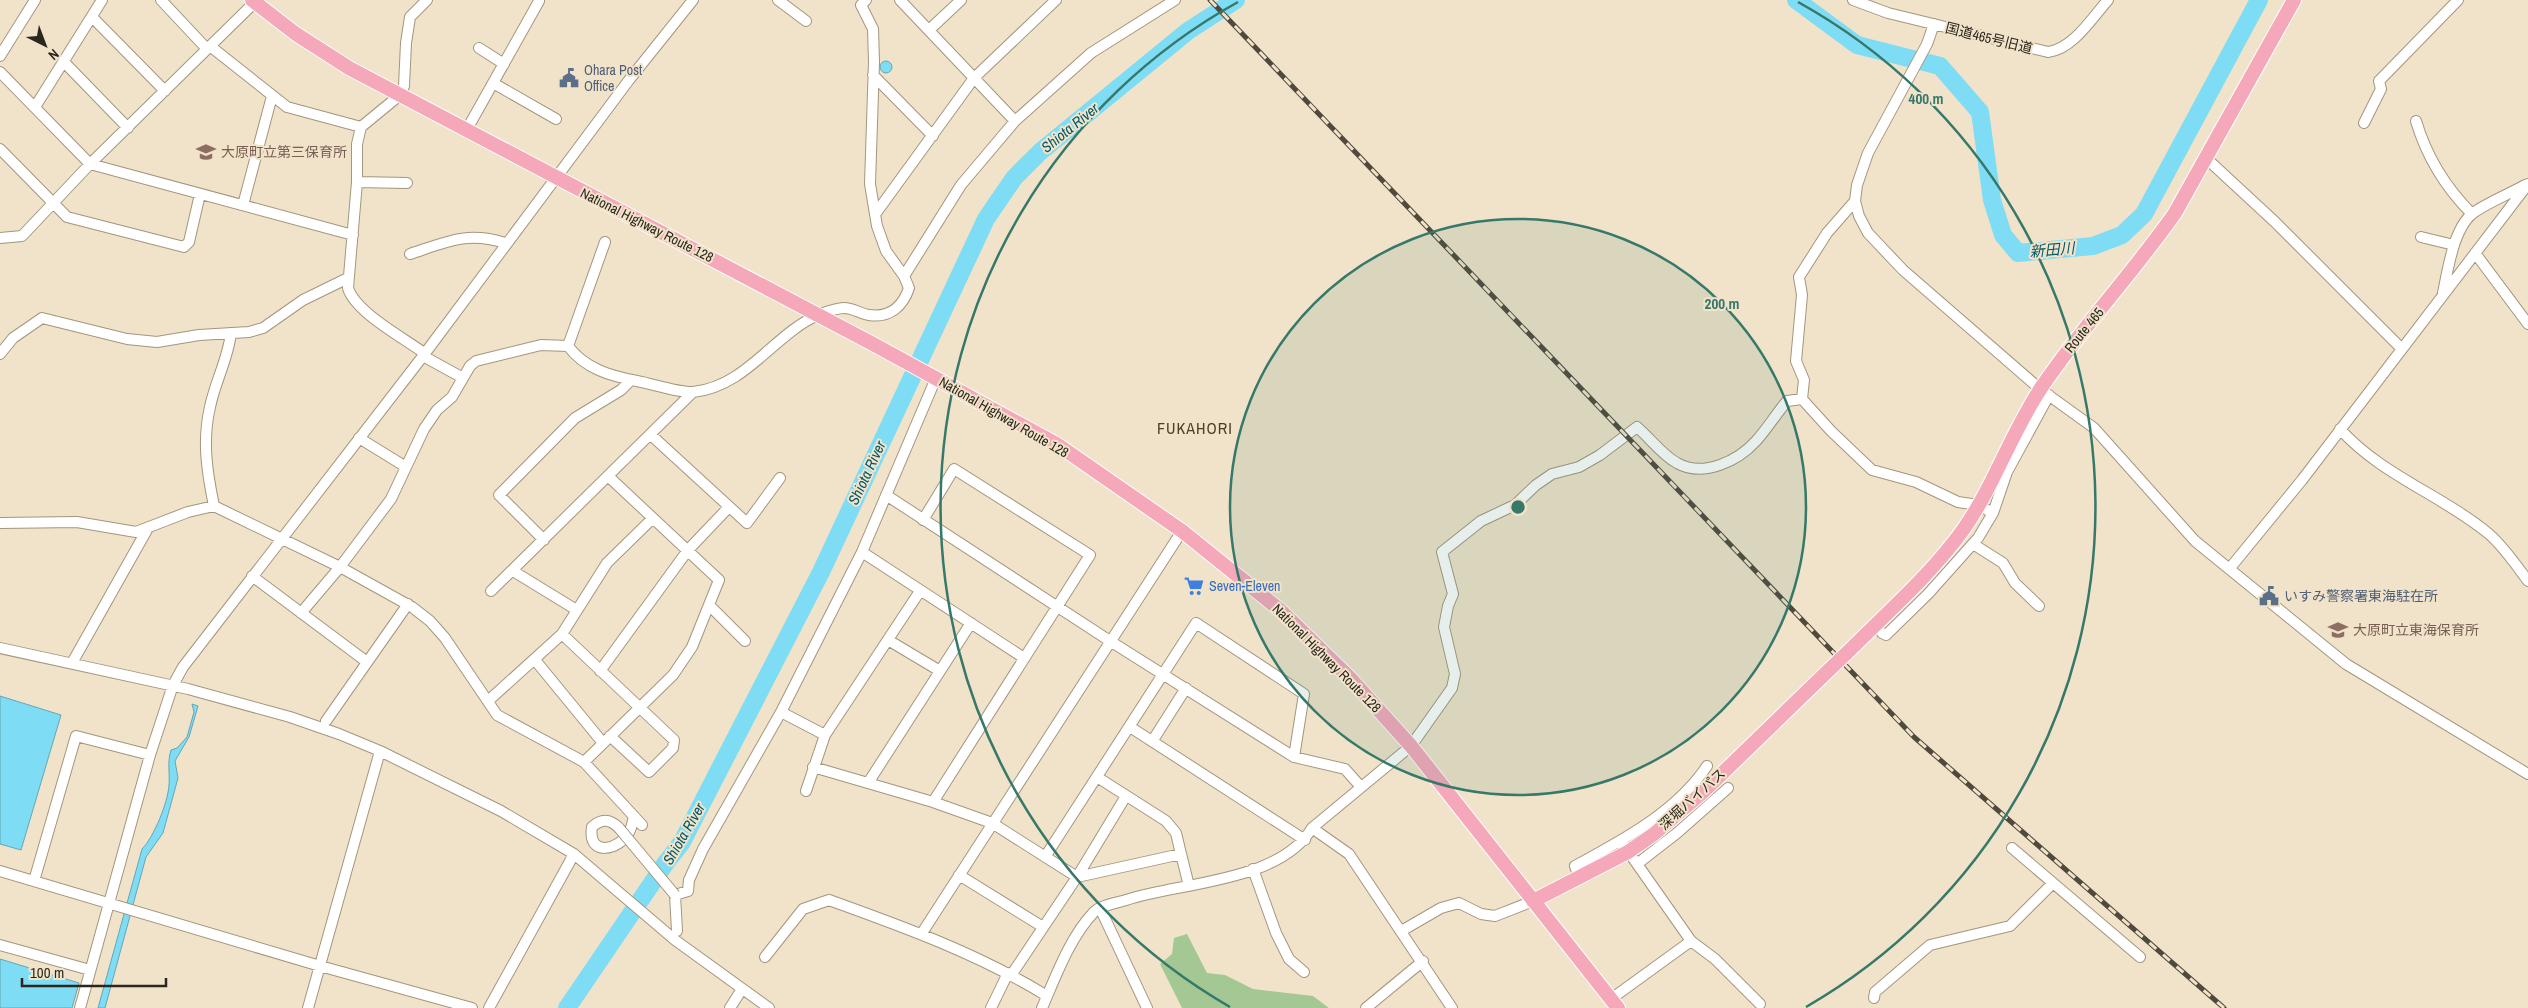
<svg xmlns="http://www.w3.org/2000/svg" width="2528" height="1008" viewBox="0 0 2528 1008" font-family="'Archivo Narrow','Noto Sans JP',sans-serif">
<style>
.green{fill:#a4c893}
.water{fill:#7edcf5;stroke:#65a6b4}
.lines{fill:none;stroke-linecap:round;stroke-linejoin:round}
.river{stroke:#7edcf5;stroke-width:18}
.minor-casing{stroke:#a3967e;stroke-width:12}
.highway-casing{stroke:#fff;stroke-width:16}
.minor{stroke:#fff;stroke-width:10}
.highway{stroke:#f6a8bb;stroke-width:14}
.rail-casing{stroke:#50493d;stroke-width:5}
.rail{stroke:#f1e3c9;stroke-width:3;stroke-dasharray:9;stroke-linecap:butt}
.minor-bridge-casing{stroke:#a3967e;stroke-width:12;stroke-linecap:butt}
.highway-bridge-casing{stroke:#fff;stroke-width:16;stroke-linecap:butt}
.minor-bridge{stroke:#fff;stroke-width:10}
.highway-bridge{stroke:#f6a8bb;stroke-width:14}
.ring{fill:none;stroke:#36786a;stroke-width:2.5}
.labels{text-anchor:middle;stroke-width:4;stroke-linejoin:round;paint-order:stroke}
.street-label{font-size:14px;fill:#2c271e;stroke:#f1e3c9}
.service-label{font-size:14px;fill:#4e5e75;stroke:#f1e3c9;text-anchor:start}
.education-label{font-size:14px;fill:#785e54;stroke:#f1e3c9;text-anchor:start}
.shop-label{font-size:14px;fill:#366cbe;stroke:#f1e3c9;text-anchor:start}
.water-label{font-size:15px;font-style:italic;fill:#025869;stroke:#f1e3c9}
.quarter-label{font-size:16px;letter-spacing:1px;fill:#4b402a;stroke:#f1e3c9}
.centre{fill:#36786a;stroke:#f1e3c9;stroke-width:2.5}
.ring-label{font-size:15px;text-anchor:middle;font-weight:bold;fill:#36786a;stroke:#f1e3c9;stroke-width:4;stroke-linejoin:round;paint-order:stroke}
</style>
<rect width="100%" height="100%" fill="#f1e3c9"/>
<path class="green" d="M1187,934L1207,973L1225,975L1253,989L1313,996L1329,1008H1182L1160,964L1172,954L1174,938Z"/>
<path class="water" d="M880 67a6 6 0 1 1 12 0a6 6 0 1 1-12 0Z
M0,696L61,715L21,850L0,844Z
M192,704L198,706L189,737L175,761L178,778L163,833L146,857L105,1008H98L142,849C154,837 168,802 169,785C170,772 167,763 171,750L177,748L187,737L194,712Z
M0,959L79,983L72,1008H0Z"/>
<g class="lines">
<path class="river" d="M1796,0L1857,45L1940,66L1980,112L1992,200L2003,235L2018,253L2093,246L2122,235L2144,214L2259,0
M567,1008L665,864L682,842L821,572L986,219L1014,178L1040,152L1188,31L1236,0"/>
<defs>
<path id="minor" d="M161,0L207,49
M778,0L806,21
M900,0L1015,121
M1853,0L1888,13L2048,52C2073,49 2092,18 2108,0
M92,17L165,91
M1934,24L1927,44L1868,153L1857,185L1855,201L1859,216L1868,233L1903,270L2040,389L2094,428L2195,541L2346,664L2528,774
M929,30L961,0
M210,46L287,107L361,127
M479,48L504,64
M0,56L35,0
M64,62L128,128
M0,72L90,164L353,235
M873,75L933,136
M493,83L556,119
M35,107L102,0
M2416,121C2427,158 2445,187 2472,214
M2364,123L2381,89L2379,81L2458,0
M466,131L539,1
M0,149L67,217L184,247L189,242L200,194
M2207,159L2275,222L2401,348
M357,182L407,183
M243,205L272,96
M876,213L974,78L1056,0
M2421,237L2454,245
M0,238L22,236L90,164L257,0
M2475,253L2528,324
M410,254C446,242 467,231 505,243
M904,276L961,185L1015,121L1091,53L1175,0
M2443,293C2448,269 2454,224 2476,211C2491,201 2509,194 2525,185
M568,346L605,242
M424,353C404,338 355,312 348,288L357,182V144L361,127L400,95L404,86L406,43L410,17L427,0
M0,354L13,338L42,318L127,339L157,342L199,335L249,332L263,328L303,300L348,278
M423,356L463,378
M1802,399L1804,380L1796,361L1802,295L1799,277L1827,233L1855,201
M2340,429C2381,475 2442,495 2489,534C2504,547 2516,565 2528,581
M651,435L747,523L780,478
M359,438L406,467
M886,495L1110,641L1294,757L1345,769L1361,787
M214,506C207,472 202,441 210,407C215,382 228,359 231,333
M923,520L954,469L1090,555L933,802
M0,523L77,522L136,532L188,512L214,506L340,567L412,607L430,621L445,638L497,715L584,762L642,825
M544,540L499,495L575,418L621,390L631,380
M1973,544L2003,563L2015,583L2039,606
M862,552L1024,658
M2230,568L2302,480L2528,184
M513,571L575,609
M252,576L367,662
M491,591L693,392
M709,605L745,641
M301,613L340,567L391,499L424,429L437,410L452,397L470,366L476,361L541,345L568,346C585,369 611,376 637,381C653,384 679,393 693,392C746,387 774,334 818,315C826,312 836,308 844,308C853,308 861,314 869,315C890,318 903,306 909,288L904,276L886,251L877,226L870,184L874,62L873,29L861,5L866,0
M1882,633L1886,635L1928,594L1978,538L1993,513L2007,472L2049,395
M888,640L940,671
M0,648L188,689L290,717L339,734L380,751L501,811L574,854L675,940L769,1008
M535,660L603,743
M72,663L148,528
M600,671L688,550L729,507
M488,701L562,634
M781,712L825,735
M326,721L408,604
M1130,727L1305,840
M610,736L649,772L673,748L674,740L562,634L607,563L653,518
M1153,740L1186,688
M584,762L673,675L692,647L719,580L609,477
M813,767L933,802L992,823L1077,877L1181,854L1189,886
M1097,777L1166,821L1176,833L1181,854
M868,783L971,623
M806,791L825,735L920,591
M619,828C610,819 602,818 592,827C587,858 620,850 629,832C632,827 633,821 634,816
M1312,828L1349,854L1452,1008
M1621,841L1691,941L1715,959L1760,1004
M2012,848L2140,957
M1045,857L1196,623L1304,694L1294,757
M1637,864L1677,833L1728,788
M1253,869L1276,933L1289,959L1304,972
M0,871L320,966L472,1008
M959,875L1043,927
M1579,878L1575,866C1623,840 1676,812 1707,766
M34,881L76,736L150,755
M1100,908L1147,1008
M1403,930L1441,908L1459,903L1481,914L1495,916L1533,901
M677,931L675,895L688,891L689,880L703,849L781,712L862,552L936,378
M922,933L1182,531
M0,945L90,970
M765,957L803,909L829,900C904,927 979,954 1047,996
M1012,974L1077,877L1126,796
M1874,998L1875,992L1930,945L2010,926L2053,883
M1611,999L1691,941
M80,1008L150,755L173,685L183,667L423,356L629,80L693,0
M308,1008L380,751
M489,1008L574,854
M730,1008L742,989
M991,1008L1008,973
M1042,1008C1056,976 1070,937 1094,912C1101,905 1117,903 1126,900C1181,882 1280,882 1312,828L1411,746L1452,688L1455,674L1444,627L1448,606L1453,594L1442,552L1481,521L1515,505L1536,485L1552,474L1579,467L1600,455L1637,427C1650,438 1662,455 1677,463C1703,478 1738,461 1756,441C1767,429 1776,414 1787,401L1802,399L1831,431L1872,470L1916,482L1958,502L1978,505L1993,513
M1366,1008L1423,961"/>
<path id="highway" d="M252,0L296,34L349,68L873,344L1058,445L1182,531L1280,610L1350,678L1411,746L1618,1008
M1854,646C1891,609 1932,573 1963,530C1994,486 2011,433 2041,388C2082,327 2133,273 2175,213L2294,0
M1533,901L1628,852L1654,834L1703,792L1830,669"/>
</defs>
<use href="#minor" class="minor-casing"/>
<use href="#highway" class="highway-casing"/>
<use href="#minor" class="minor"/>
<use href="#highway" class="highway"/>
<defs>
<path id="rail" d="M1210,0L1914,737L2224,1008"/>
</defs>
<use href="#rail" class="rail-casing"/>
<use href="#rail" class="rail"/>
<defs>
<path id="minor-bridge" d="M619,828L675,895"/>
<path id="highway-bridge" d="M1830,669L1854,646"/>
</defs>
<use href="#minor-bridge" class="minor-bridge-casing"/>
<use href="#highway-bridge" class="highway-bridge-casing"/>
<use href="#minor-bridge" class="minor-bridge"/>
<use href="#highway-bridge" class="highway-bridge"/>
</g>
<circle cx="1518" cy="507" r="288" fill="#36786a" fill-opacity=".12"/>
<g class="ring">
<circle cx="1518" cy="507" r="288"/>
<path d="M1230 1007A577 577 0 0 1 1238 2M1798 2A577 577 0 0 1 1806 1007"/>
</g>
<defs>
<symbol id="civic-bare" viewBox="-9 -9 18 18"><path d="M-.6-6.5H3V-4.5H.6V-3L4-1V1h2V6H-6V1h2V-1L-.6-3ZM-1.2 2.5V6h2.4V2.5Z" fill="#5c6f8a" stroke="#f1e3c9" stroke-width="2.5" paint-order="stroke"/></symbol>
<symbol id="school-bare" viewBox="-9 -9 18 18"><path d="M0-5L7-2L0 1L-7-2ZM-4 1L0 2.5L4 1V4Q0 6-4 4Z" fill="#8d6e63" stroke="#f1e3c9" stroke-width="2.5" paint-order="stroke"/></symbol>
<symbol id="supermarket-bare" viewBox="-9 -9 18 18"><path d="M-6-5.5h2.5l.6 2H6L4.5 2H-2.5L-4.4-4H-6ZM-1.5 3.2a1.3 1.3 0 1 0 .1 0ZM3 3.2a1.3 1.3 0 1 0 .1 0Z" fill="#3f7fe0" stroke="#f1e3c9" stroke-width="2.5" paint-order="stroke"/></symbol>
</defs>
<g fill-rule="evenodd">
<use href="#civic-bare" x="555" y="64" width="28" height="28"/>
<use href="#school-bare" x="192" y="138" width="28" height="28"/>
<use href="#supermarket-bare" x="1180" y="572" width="28" height="28"/>
<use href="#civic-bare" x="2255" y="582" width="28" height="28"/>
<use href="#school-bare" x="2324" y="616" width="28" height="28"/>
</g>
<g class="labels">
<g class="street-label">
<text transform="translate(1989 38) rotate(14)" y="5">国道465号旧道</text>
<text transform="translate(647 225) rotate(27)" y="5">National Highway Route 128</text>
<text transform="translate(2084 330) rotate(-51)" y="5">Route 465</text>
<text transform="translate(1004 417) rotate(30)" y="5">National Highway Route 128</text>
<text transform="translate(1327 658) rotate(45)" y="5">National Highway Route 128</text>
<text transform="translate(1692 799) rotate(-42)" y="5">深堀バイパス</text>
</g>
<g class="service-label">
<text x="584" y="75">Ohara Post<tspan x="584" dy="16">Office</tspan></text>
<text x="2284" y="601">いすみ警察署東海駐在所</text>
</g>
<g class="education-label">
<text x="221" y="157">大原町立第三保育所</text>
<text x="2353" y="635">大原町立東海保育所</text>
</g>
<g class="shop-label">
<text x="1209" y="591">Seven-Eleven</text>
</g>
<g class="water-label">
<text transform="translate(1070 128) rotate(-39)" y="5">Shiota River</text>
<text transform="translate(2052 250) rotate(-5)" y="5">新田川</text>
<text transform="translate(867 473) rotate(-65)" y="5">Shiota River</text>
<text transform="translate(684 834) rotate(-60)" y="5">Shiota River</text>
</g>
<g class="quarter-label">
<text x="1195" y="434">FUKAHORI</text>
</g>
</g>
<circle cx="1518" cy="507" r="8" class="centre"/>
<g class="ring-label">
<text x="1926" y="104">400 m</text>
<text x="1722" y="309">200 m</text>
</g>
<g transform="translate(45 45) rotate(138)" stroke="#f1e3c9" stroke-width="4" paint-order="stroke">
<path d="M0-4L9 19L0 12L-9 19Z" fill="#2c271e"/>
<text y="-8" font-size="14" font-weight="bold" text-anchor="middle" fill="#2c271e">N</text>
</g>
<path d="M22 978v8h144v-8" fill="none" stroke="#2c271e" stroke-width="2.5"/>
<text x="30" y="978" font-size="15" fill="#2c271e" stroke="#f1e3c9" stroke-width="4" paint-order="stroke">100 m</text>
</svg>
